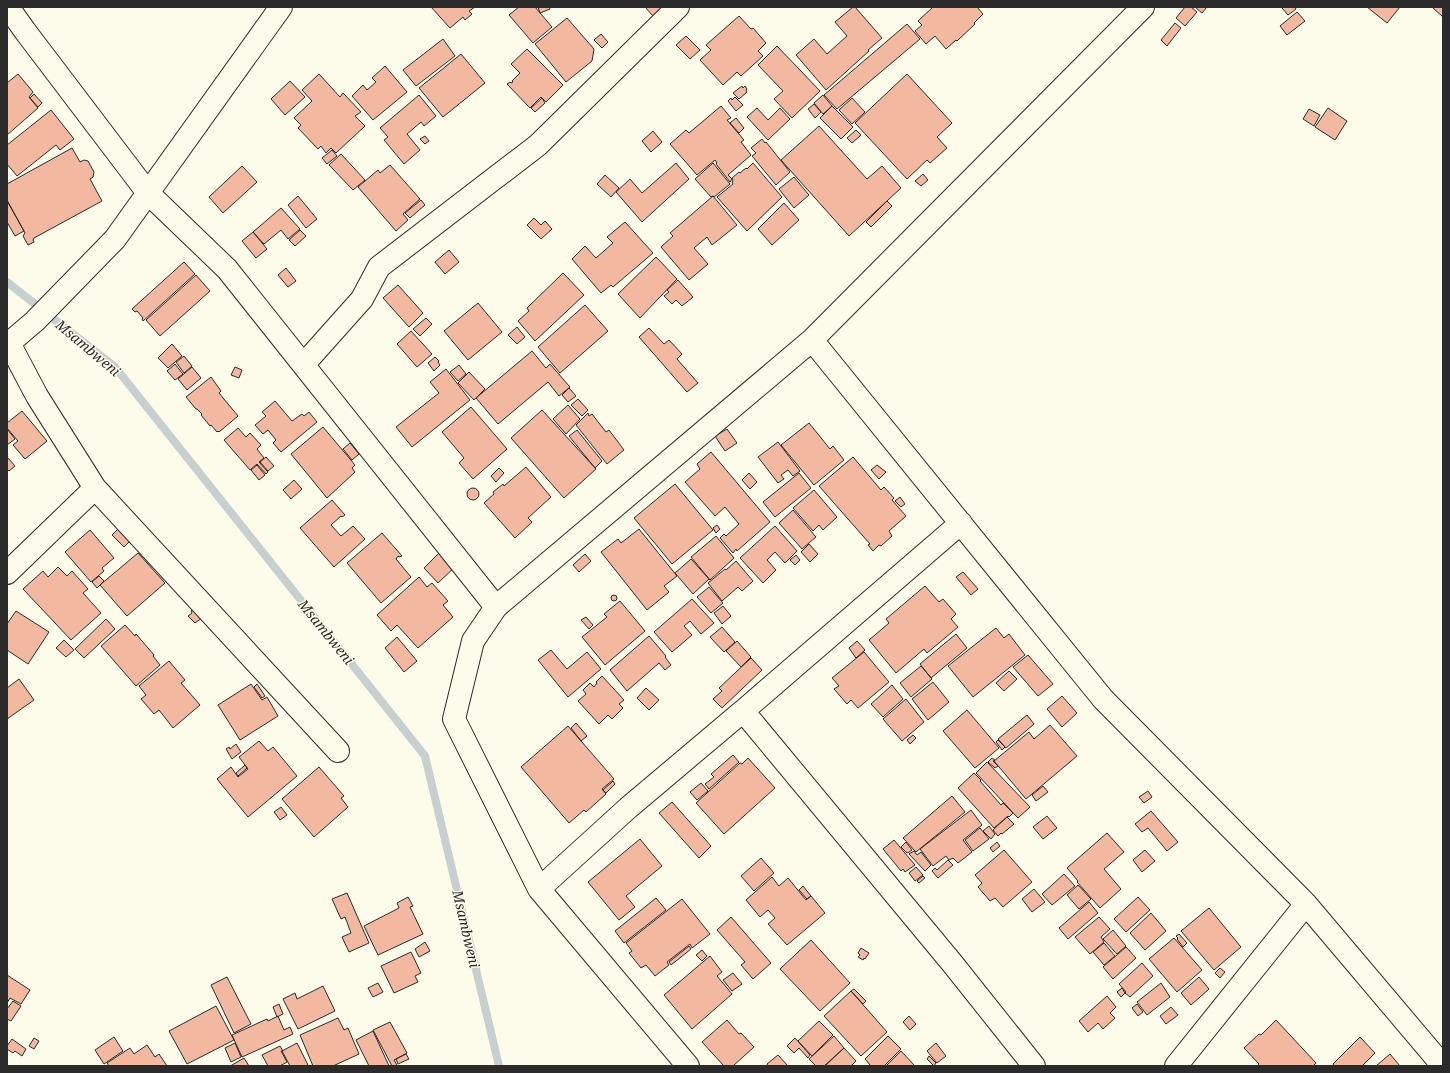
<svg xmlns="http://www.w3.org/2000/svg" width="1450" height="1073" viewBox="0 0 1450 1073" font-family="'Noto Serif',serif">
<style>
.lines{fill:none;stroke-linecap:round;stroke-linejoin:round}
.stream{stroke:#c7d0d0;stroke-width:8}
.building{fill:#f2b8a0;stroke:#2b2b2b}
.minor-casing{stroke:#2b2b2b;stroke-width:24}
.minor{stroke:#fdfbea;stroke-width:22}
.labels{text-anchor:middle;stroke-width:3;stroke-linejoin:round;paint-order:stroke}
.water-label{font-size:14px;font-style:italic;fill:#2b2b2b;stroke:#fdfbea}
</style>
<rect width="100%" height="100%" fill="#fdfbea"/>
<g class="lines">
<path class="stream" d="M7,282L115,367L425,756L499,1066"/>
</g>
<path class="building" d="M431,7H475L469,11L472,14L465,20L463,17L450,28Z
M519,7H535L552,27L533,43L509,15Z
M538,7H549L550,9L540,13Z
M645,7H662L653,16Z
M853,7H855L882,38L868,50L869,51L826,90L796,55L814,39L827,54L847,36L835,22Z
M933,7H977L983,14L974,23L975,24L957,41L956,40L946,49L935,36L926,44L915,31L922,25L918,21Z
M1185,7H1191L1197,12L1185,26L1176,18Z
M1195,7H1207L1202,13Z
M1283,7H1295L1296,9L1288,15L1282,8Z
M1367,7H1400L1387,23Z
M1432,7H1443V17Z
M1297,12L1305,21L1287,35L1280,26Z
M739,16L751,29L753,28L766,43L758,51L763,56L741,76L737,72L723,85L700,60L711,50L706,45Z
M567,18L594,49L592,61L566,82L535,44Z
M1175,23L1181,28L1167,46L1161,40Z
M907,24L920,39L837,109L824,95Z
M601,34L608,42L602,48L594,40Z
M686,36L700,50L690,59L676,45Z
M443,39L455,56L416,86L403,70Z
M777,46L820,91L792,118L774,99L783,91L758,65Z
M527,49L563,85L546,102L541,97L530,108L507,84L510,82L511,83L513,82L512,81L520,73L511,64Z
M461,54L485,83L443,117L419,88Z
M385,66L407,92L373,120L352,96L363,85L367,90L376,82L372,78Z
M18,74L33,92L29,97L38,108L7,135V83Z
M319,74L340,97L343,93L361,112L355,116L365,126L336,153L331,148L326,153L321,146L318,149L298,128L301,125L294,118L312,101L302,90Z
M907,74L952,123L937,137L947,148L930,163L927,160L907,179L855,123Z
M290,81L305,97L285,115L271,99Z
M742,86L743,88L745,86L747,89L746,90L747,92L739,99L733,93Z
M34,94L42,103L38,107L30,98Z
M419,95L436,116L424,126L421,122L407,134L420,150L404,164L384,140L388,137L380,128Z
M823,95L832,106L823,114L814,103Z
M735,97L743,105L736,111L728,101L731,98L732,100Z
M542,98L545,103L535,112L531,108Z
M852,98L865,112L852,124L839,110Z
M814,104L821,112L815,118L808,109Z
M721,106L731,118L727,120L744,140L741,142L751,155L728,175L732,179L730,182L716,164L717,163L715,160L697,175L670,144L686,130L689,133Z
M832,106L853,127L841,139L820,118Z
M757,108L768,120L780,108L790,119L768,140L747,117Z
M1328,108L1347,121L1335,140L1315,127Z
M1309,109L1320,115L1314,126L1303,119Z
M51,110L74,139L60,150L56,145L17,176L7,164V145Z
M736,118L744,128L739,133L730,123Z
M819,126L867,179L882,166L901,188L849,236L781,160Z
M856,130L861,135L852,143L847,138Z
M653,131L662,142L651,152L642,141Z
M425,136L429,141L425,144L420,139Z
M762,139L765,143L766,142L790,172L776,185L752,156L756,153L751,148Z
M72,148L80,162L84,160L88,161L94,172L93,177L90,179L102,201L34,238L33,240L34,242L28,245L23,236L25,233L7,200V184Z
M332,150L337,156L327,164L322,158Z
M341,154L365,180L353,190L329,165Z
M676,163L689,179L642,222L616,192L630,179L642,193Z
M713,163L730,184L714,197L713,196L711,197L695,179Z
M753,163L782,197L747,231L717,197L733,184L732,182L733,180L732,178L739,172L740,173L746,168L747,169Z
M390,165L420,199L403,214L408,220L396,231L358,187L378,170L380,173Z
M242,166L257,182L223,213L209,197Z
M923,174L928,180L921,186L915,181Z
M605,175L619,188L611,197L597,184Z
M794,177L809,195L794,208L779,189Z
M298,196L317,219L306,228L288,205Z
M713,196L737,225L712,245L707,237L694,248L708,264L689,280L661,247L673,236L670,233Z
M421,200L425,205L410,218L405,213Z
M7,201L24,231L15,236L7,222Z
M887,201L892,206L871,227L866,222Z
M784,203L799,220L772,245L758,229Z
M281,208L300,229L288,239L281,230L264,244L253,232Z
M534,218L541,225L545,221L552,229L541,239L527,225Z
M625,222L653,253L613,287L611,285L601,293L572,259L585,246L596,258L613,243L607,237Z
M300,230L306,236L295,246L289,240Z
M253,232L267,249L256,258L242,241Z
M449,250L459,262L445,274L435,262Z
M656,257L677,279L640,318L618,294Z
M184,262L195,274L143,321L142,319L143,318L137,311L135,312L132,309Z
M286,268L296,281L288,287L278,275Z
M563,273L584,295L535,341L518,321L529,311L527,308Z
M196,275L210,291L160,336L146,320Z
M678,280L693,297L682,306L676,300L672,304L664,296L669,292L667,290Z
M398,285L423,313L409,327L383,298Z
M478,303L502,332L468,360L444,331Z
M585,305L608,331L560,373L538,347Z
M426,318L432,324L420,336L413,329Z
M517,327L525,337L517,344L508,335Z
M649,328L664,344L669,340L682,354L677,359L698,383L687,392L639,337Z
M411,331L432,354L417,367L397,344Z
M172,344L182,356L168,368L158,358Z
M532,351L546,368L550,364L570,387L559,396L548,382L498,424L476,398Z
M184,356L192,366L184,373L176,362Z
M435,357L439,361L438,362L440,365L434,371L428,363Z
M175,364L183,374L175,380L167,371Z
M459,365L466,374L458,381L450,372Z
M192,367L201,378L187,390L178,379Z
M235,367L242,370L239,378L231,375Z
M446,369L470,400L412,447L396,427L439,393L430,382Z
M469,372L485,389L474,400L458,383Z
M211,377L221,391L219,393L238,416L219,432L218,431L217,432L211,425L210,426L201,415L202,414L197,409H196L186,397Z
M569,388L576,396L568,402L562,395Z
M578,399L588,410L582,416L571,405Z
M275,401L292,421L302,414L304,416L309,412L317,422L281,452L273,443L276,440L268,430L263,434L255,425L266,416L262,412Z
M568,405L580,419L566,434L553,419Z
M471,407L507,449L473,479L459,463L464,458L442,432Z
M542,410L596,469L564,498L511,438Z
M22,411L47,441L25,459L13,445L18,441L7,428V423Z
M588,413L589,416L592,414L606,432L609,430L624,450L607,464L576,425Z
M809,423L830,449L833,446L844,460L814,485L781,445Z
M323,427L355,465L352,468L355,472L327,498L291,454Z
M238,428L246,437L250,433L261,445L257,449L264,458L259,462L268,472L266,474L257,464L250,470L224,440Z
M7,429L15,439L7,445Z
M727,429L737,443L725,451L715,436Z
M577,430L602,461L595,468L569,436Z
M778,442L800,471L793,476L788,470L781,475L784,479L778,483L758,457Z
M350,443L359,454L352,460L343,449Z
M711,452L770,522L737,551L736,549L733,553L720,538L724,534L726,536L739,524L725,507L715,516L685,482L700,469L697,464Z
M7,457L15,466L9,471L7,469Z
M266,457L274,466L268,471L260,462Z
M853,457L881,490L884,487L894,498L892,500L906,516L889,531L892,536L881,546L879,545L873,551L868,545L870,544L819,486Z
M257,465L265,475L259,480L251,470Z
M877,465L886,472L879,479L871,470Z
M526,467L551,497L528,518L532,522L515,538L484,503L494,494L493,492L503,484L504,486Z
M499,468L504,473L496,482L491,476Z
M749,473L757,482L750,489L742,480Z
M799,473L811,488L775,517L763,502Z
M294,480L302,489L291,499L283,490Z
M675,484L713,530L672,564L634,518Z
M467 494a6 6 0 1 1 12 0a6 6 0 1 1-12 0Z
M814,490L837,517L823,530L819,525L813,531L793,508Z
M900,497L905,504L901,507L895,501Z
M332,500L345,515L342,517L341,516L331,525L341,536L353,526L365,539L334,567L300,528Z
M793,510L816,537L802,549L779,523Z
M122,525L134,537L124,547L112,535Z
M717,525L720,529L716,533L713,528Z
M775,526L797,551L785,563L775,552L767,560L776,570L763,583L740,558Z
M639,529L677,576L664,586L669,592L647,610L601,552L618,539L621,543Z
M90,530L114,558L102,568L104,571L91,582L65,552Z
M382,533L402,556L399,557L398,556L396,559L411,577L381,603L347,563Z
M716,536L734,558L710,580L691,557Z
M809,544L818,554L810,562L801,552Z
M443,549L458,564L438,583L424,568Z
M138,553L165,583L127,616L100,585Z
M585,554L591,561L579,572L573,565Z
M796,555L800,560L795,565L790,560Z
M691,559L709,579L693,594L675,573Z
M736,561L753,581L742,591L738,587L722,601L708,583L725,569L726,570Z
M58,567L67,576L72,571L88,589L83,593L101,613L71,640L23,589L43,571L48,577Z
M963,572L978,589L971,595L956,577Z
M99,576L104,581L97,588L92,582Z
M419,577L427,587L432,583L448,601L443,605L453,617L418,648L397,625L391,631L377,615Z
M925,586L939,602L943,599L956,614L951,619L958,627L927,653L924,649L896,673L869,640L889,623L886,619Z
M709,587L723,603L711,613L697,597Z
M611 598a3 3 0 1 1 6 0a3 3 0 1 1-6 0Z
M692,599L714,623L701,634L690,621L684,626L692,635L672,652L654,632Z
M620,601L645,631L605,665L582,637L607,617L604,614Z
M199,606L202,618L195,623L188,616L192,613L191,611Z
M723,606L731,616L722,624L714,613Z
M16,611L49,632L28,664L7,650V624Z
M586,617L593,625L589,629L581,620Z
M106,619L115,629L84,658L75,649Z
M125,625L135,636L136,634L154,655L153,656L160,665L136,686L101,646Z
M722,627L735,642L724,652L710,637Z
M996,628L1004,638L1009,634L1025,655L973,697L948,666Z
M956,634L967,648L931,678L920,664Z
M649,636L666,656L665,657L671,665L665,670L659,663L627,691L610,670Z
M397,637L417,661L404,672L385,648Z
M64,640L74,650L66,657L56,648Z
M737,641L751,657L741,667L726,651Z
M857,641L865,650L856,658L849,648Z
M551,650L567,669L587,652L601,669L568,697L538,660Z
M864,652L889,682L858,708L851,700L847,704L834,689L839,686L832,678Z
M1028,655L1053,684L1038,696L1013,667Z
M751,658L762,670L722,708L713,699L722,691L719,688Z
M169,661L185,680L181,683L200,705L173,728L159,710L154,714L141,699L146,695L139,686Z
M921,666L932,679L911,697L900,683Z
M1009,671L1017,679L1004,691L996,683Z
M602,676L624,700L619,704L623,708L612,719L608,715L599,724L578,701L586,694L583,690L590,683L594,687L597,683L596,682Z
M19,679L34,700L7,719V688Z
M933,682L949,702L928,720L912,699Z
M251,684L262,700L267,697L278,716L240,740L218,705Z
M257,684L265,696L262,698L254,687Z
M892,685L903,699L883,717L871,704Z
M646,688L659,700L649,710L637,698Z
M1062,696L1077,713L1062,727L1047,709Z
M906,699L924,722L902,741L883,719Z
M967,710L999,748L975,768L943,731Z
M1027,715L1034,724L1006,748L998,739Z
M576,723L587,736L581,741L571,728Z
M1050,725L1077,756L1026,799L994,761L1029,732L1034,739Z
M568,726L614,779L602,789L606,794L586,812L584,810L569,823L521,767Z
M913,735L916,738L910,744L907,740Z
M998,740L1005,747L1002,750L996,742Z
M259,741L268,751L273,747L297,776L248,817L217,779L231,767L238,777L248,769L239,757Z
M236,744L241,752L232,759L226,749L229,747L230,749Z
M733,755L739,762L709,789L705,784L714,777L711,774Z
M748,758L775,788L724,834L696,803L740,763L742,764Z
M992,758L995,760L993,761L998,766L995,768L988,762Z
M987,762L1030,807L1018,818L976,773Z
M245,765L247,768L238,776L236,773Z
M319,767L344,796L341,798L348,807L314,837L282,799Z
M974,773L981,780L980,781L1001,805L1003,803L1013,813L1009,817L1008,816L994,828L958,788Z
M613,781L615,784L606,793L603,790Z
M701,783L708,791L697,800L690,792Z
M1043,786L1048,792L1036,801L1032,795Z
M1148,791L1152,797L1144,803L1139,797Z
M952,796L965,812L916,852L903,838Z
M672,802L711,846L699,858L659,813Z
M281,807L287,815L280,820L274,812Z
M971,810L982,825L963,840L972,852L958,863L953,858L949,860L946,856L933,866L920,849Z
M1151,811L1178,842L1167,851L1148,828L1142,832L1135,824Z
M1047,816L1057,828L1043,839L1033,827Z
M1007,817L1014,824L1002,834L1001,833L998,836L993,830Z
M989,826L995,834L991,839L983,831Z
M980,828L989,839L973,851L965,840Z
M1107,833L1124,852L1104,869L1121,889L1100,908L1077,882L1078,881L1067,868Z
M640,839L662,866L626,896L635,907L619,920L588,882Z
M894,840L915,865L905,872L903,869L901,871L883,849Z
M906,842L912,850L908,853L906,852L901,847Z
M997,842L1000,846L993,852L990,848Z
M1004,850L1032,882L1003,907L995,898L990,901L978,887L982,883L975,875Z
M1145,850L1155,861L1142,872L1133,860Z
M914,851L917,855L921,852L931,865L925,871L909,854Z
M761,858L774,873L754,891L741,876Z
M948,860L953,865L938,878L932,871L935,868L937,870Z
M916,867L923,875L915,881L909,873Z
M1064,874L1075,886L1052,905L1042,894Z
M923,876L925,878L919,883L917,881Z
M772,877L779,886L788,878L806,900L811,896L825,913L787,945L768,924L775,918L768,910L760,917L746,900Z
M1078,885L1091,899L1079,909L1067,895Z
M803,886L811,896L807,899L799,890Z
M1034,889L1045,902L1032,912L1022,899Z
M347,893L369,943L349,952L342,937L351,933L345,917L341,919L332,899Z
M408,897L413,906L410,907L423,934L378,955L364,926L399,908L397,903Z
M1138,897L1150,910L1126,932L1114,919Z
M656,898L666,910L624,943L615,931Z
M682,899L710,934L692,948L690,944L667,962L669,965L655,976L646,965L641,968L629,953L632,951L626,943Z
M1089,902L1098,913L1068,939L1059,928Z
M1209,908L1241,947L1214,970L1181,931Z
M1151,913L1166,931L1145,950L1130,933Z
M731,917L771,963L753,979L741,965L745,962L717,930Z
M1099,917L1110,929L1101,937L1104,942L1090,954L1075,937Z
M1113,930L1126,946L1117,954L1103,939Z
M1179,934L1187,943L1183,947L1177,939L1178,938L1176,936Z
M1174,938L1202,970L1177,992L1149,959Z
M811,940L850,983L820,1011L780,969Z
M425,942L430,951L419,957L415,949Z
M1104,943L1115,956L1104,965L1093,952Z
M689,946L691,949L671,965L669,962Z
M1126,947L1136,958L1113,979L1103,967Z
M861,948L869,953L865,959L864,958L863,960L858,957L860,955L858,953Z
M702,950L707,956L702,961L696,955Z
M411,952L421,973L415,976L418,982L394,993L381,966Z
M710,956L722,972L717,976L732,994L692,1029L664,995Z
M1142,963L1153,976L1130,997L1125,993L1126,992L1119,984Z
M1220,968L1225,972L1220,978L1215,973Z
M733,973L742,984L732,991L723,980Z
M7,975L30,990L21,1004L10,998L7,1003Z
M227,977L251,1024L234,1033L211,985Z
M1199,977L1209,989L1191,1005L1181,993Z
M378,983L383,992L373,997L368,988Z
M1161,983L1170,997L1147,1015L1137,1002Z
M323,986L335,1011L298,1029L283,999L295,993L297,999Z
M1122,988L1125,993L1121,997L1117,992Z
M854,989L866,1001L863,1004L851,991Z
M851,991L887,1032L861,1056L824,1016Z
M1107,996L1116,1007L1110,1013L1115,1018L1103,1029L1098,1023L1088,1032L1079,1021Z
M13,1001L21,1006L11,1021L7,1019V1009Z
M279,1004L283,1014L277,1017L273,1007Z
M1137,1004L1143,1012L1138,1016L1132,1008Z
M216,1006L234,1040L187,1064L169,1031Z
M1171,1007L1178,1015L1166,1024L1160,1016Z
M278,1016L284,1030L290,1027L293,1034L242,1057L232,1035L267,1019L268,1021Z
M909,1016L916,1024L910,1030L903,1022Z
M338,1018L344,1030L348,1028L359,1054L333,1066H313L300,1035Z
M727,1020L739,1034L741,1033L754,1047L733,1066H724L702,1042Z
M1276,1020L1316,1063L1314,1065L1315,1066H1257L1259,1064L1244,1048L1259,1034L1261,1035Z
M819,1021L833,1035L812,1056L798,1041Z
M390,1022L407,1053L394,1060L397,1065L396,1066H392L373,1030Z
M373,1031L389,1066H369L356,1040Z
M834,1036L844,1048L824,1066H816L809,1059Z
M888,1036L901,1049L884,1066H871L865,1059Z
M114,1037L123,1051L104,1064L95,1050Z
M1360,1037L1375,1053L1362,1066H1334L1333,1064Z
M34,1038L39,1041L34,1049L29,1046Z
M795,1038L810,1055L808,1058L799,1048L794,1053L787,1046Z
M12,1039L26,1049L22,1056L15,1051L13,1053L7,1049V1046Z
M235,1043L241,1057L231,1062L225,1048Z
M297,1043L308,1065L306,1066H290L282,1051Z
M936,1043L946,1056L937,1063L927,1051Z
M147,1045L155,1057L159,1054L167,1066H109L107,1063L130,1048L134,1054Z
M280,1046L283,1051H281L287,1062L280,1066H268L262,1055Z
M844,1048L856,1061L851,1066H825Z
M901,1051L915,1066H886Z
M406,1054L409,1059L398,1064L396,1059Z
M1390,1054L1400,1066H1376Z
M778,1055L788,1066H768L767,1064Z
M929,1056L936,1063L934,1066L927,1059Z
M244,1058L249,1066H230L232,1065Z"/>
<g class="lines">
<defs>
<path id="minor" d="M8,7L25,31L148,193L227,269L496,607
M812,340L1103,699L1306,904L1443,1066
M7,345L35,321L115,239L281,7
M304,364L362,299L379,267L538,145L678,7
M95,488L338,751
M7,573L95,488L37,396L9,343
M743,711L961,523
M539,889L628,808L743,711L952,963L1034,1066
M688,1066L539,889L454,719L473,641L496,607L812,340L1143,7
M1176,1066L1306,904"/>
</defs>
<use href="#minor" class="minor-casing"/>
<use href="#minor" class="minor"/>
</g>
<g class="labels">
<g class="water-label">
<text transform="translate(88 348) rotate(40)" y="5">Msambweni</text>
<text transform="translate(326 632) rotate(51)" y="5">Msambweni</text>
<text transform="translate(466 929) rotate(77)" y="5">Msambweni</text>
</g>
</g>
<rect width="1450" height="1073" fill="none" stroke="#2b2b2b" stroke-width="16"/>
</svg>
